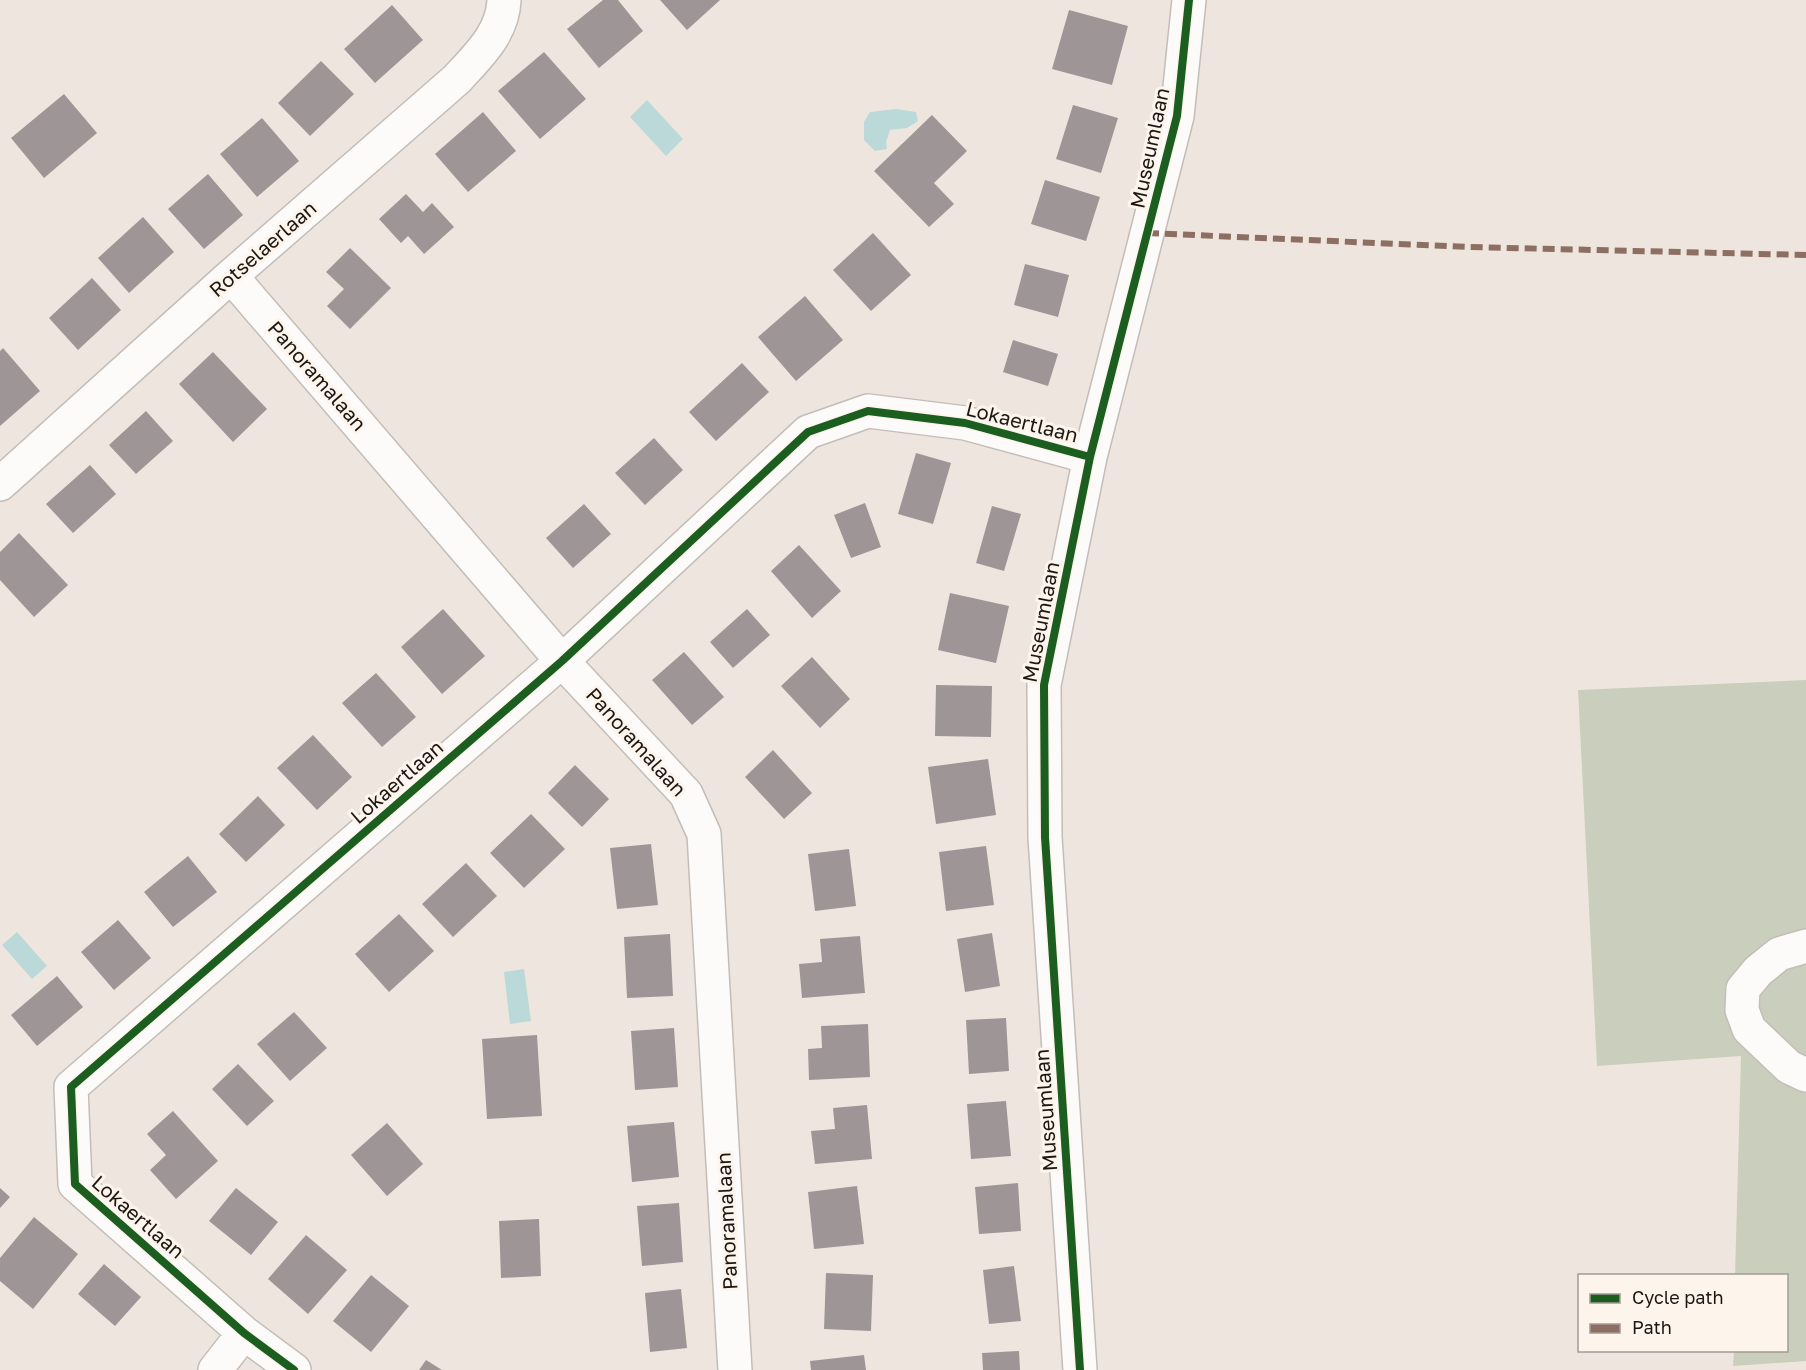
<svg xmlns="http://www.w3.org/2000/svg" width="1806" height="1370" viewBox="0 0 1806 1370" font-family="'Golos Text',sans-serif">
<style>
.green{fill:#c9cfbc}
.water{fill:#bad9d8}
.building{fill:#9e9596}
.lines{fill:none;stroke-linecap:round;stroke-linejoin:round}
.minor-casing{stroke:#c4bdb7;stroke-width:36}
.minor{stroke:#fcfbfa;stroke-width:33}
.quiet{stroke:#8d6e63;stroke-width:6;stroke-dasharray:12 6;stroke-linecap:butt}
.cycleway-casing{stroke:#fdf4ec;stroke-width:11}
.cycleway{stroke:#1b5e20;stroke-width:8}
.labels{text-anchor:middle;stroke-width:6;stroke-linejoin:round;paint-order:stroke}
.street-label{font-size:20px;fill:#1c1713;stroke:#fdf4ec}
</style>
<rect width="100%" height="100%" fill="#eee6de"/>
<path class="green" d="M1806,680V1361L1733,1366L1734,1351L1786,1350V1276L1735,1275L1741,1056L1597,1066L1578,690Z"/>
<path class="water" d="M647,100L683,139L666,156L630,117Z
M896,109L916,112L918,121L907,128L890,130L886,142L887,149L875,151L864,140V122L870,112Z
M17,932L47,966L32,979L2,945Z
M524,969L531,1021L510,1024L504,972Z"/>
<path class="building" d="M603,0H618L643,31L599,68L567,29Z
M660,0H720L687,30Z
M392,5L423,40L375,83L344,49Z
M1069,10L1128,26L1112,85L1052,69Z
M544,52L586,99L540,139L498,91Z
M321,61L354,94L310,136L278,103Z
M64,94L97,133L44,178L11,138Z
M1073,105L1118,118L1101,173L1056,159Z
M483,112L516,151L468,192L435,154Z
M932,115L967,151L934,183L954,204L929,227L874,171Z
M262,118L299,161L257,197L220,154Z
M208,174L243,215L204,249L168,209Z
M1045,180L1100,197L1086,241L1031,224Z
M406,194L423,212L432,203L454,227L424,254L408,236L401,243L379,219Z
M143,217L174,252L129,293L98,258Z
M873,233L911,275L871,311L833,270Z
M350,248L391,288L350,329L327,306L344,289L326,272Z
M1025,264L1069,275L1058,317L1014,305Z
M92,278L121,310L78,350L49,318Z
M805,296L843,340L796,381L758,337Z
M1013,340L1058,354L1048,386L1003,372Z
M3,348L40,391L0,426V351Z
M213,352L267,409L233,442L179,384Z
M742,363L769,392L716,441L689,412Z
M146,411L173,441L136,474L109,445Z
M654,438L683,470L645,505L615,473Z
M916,453L951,463L933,524L898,514Z
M90,465L116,494L73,533L46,504Z
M865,503L881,547L851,558L834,515Z
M584,504L611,534L573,568L546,538Z
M992,506L1021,514L1004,571L976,563Z
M19,533L68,585L34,617L0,580V552Z
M799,545L841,591L812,618L771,571Z
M950,593L1009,606L996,663L938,650Z
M443,609L485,656L442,694L401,647Z
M747,609L770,635L733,668L710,642Z
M684,652L724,697L692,725L652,680Z
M812,657L850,699L820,728L781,686Z
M376,673L416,717L382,747L342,703Z
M936,685L992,686L991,737L935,736Z
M313,735L352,777L317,810L277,768Z
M773,750L812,793L784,819L745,777Z
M988,759L996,815L936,824L928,767Z
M575,765L609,799L582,827L548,793Z
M258,796L285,825L246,862L219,834Z
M531,814L565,849L524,888L490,853Z
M651,844L658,905L617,909L610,848Z
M986,846L994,905L946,911L939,852Z
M849,849L856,906L815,911L808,854Z
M188,856L217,892L173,927L144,892Z
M466,863L497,896L453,937L422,904Z
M399,914L434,951L389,992L355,954Z
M118,920L151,958L114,990L81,952Z
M992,933L1000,986L965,992L957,939Z
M670,934L673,996L627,998L624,937Z
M860,936L865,993L802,998L799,964L822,962L820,939Z
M57,976L83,1007L37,1046L11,1015Z
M294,1012L327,1048L290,1081L257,1044Z
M1006,1018L1009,1071L969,1074L966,1020Z
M868,1024L870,1077L809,1080L808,1049L822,1048L821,1026Z
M674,1028L678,1087L635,1090L631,1031Z
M537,1035L542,1116L487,1119L482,1039Z
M238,1064L274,1101L247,1126L212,1089Z
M1006,1101L1011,1156L971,1159L967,1104Z
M867,1105L872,1159L815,1164L811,1131L835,1129L833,1108Z
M173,1111L218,1161L176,1199L150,1170L166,1155L147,1134Z
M674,1122L679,1177L632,1182L627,1126Z
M387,1123L423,1164L387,1196L351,1155Z
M1018,1183L1021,1231L979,1234L975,1187Z
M857,1186L864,1244L814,1249L808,1192Z
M0,1188L10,1197L0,1208Z
M236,1188L278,1222L251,1255L209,1221Z
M679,1203L683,1262L642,1266L637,1206Z
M34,1217L78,1254L33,1309L0,1281V1258Z
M539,1219L541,1276L501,1278L499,1221Z
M306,1235L347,1270L308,1314L268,1279Z
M104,1264L141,1297L115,1326L78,1294Z
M1014,1266L1021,1321L989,1324L983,1270Z
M826,1273L873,1275L871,1331L824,1329Z
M371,1275L409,1306L371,1352L333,1321Z
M681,1289L687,1348L650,1352L645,1293Z
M1019,1351L1020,1370H983L982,1353Z
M864,1355L866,1370H811L810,1361Z
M426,1360L442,1370H419Z"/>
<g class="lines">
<defs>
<path id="minor" d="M231,276L562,661L686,794L704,834L735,1370
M0,484L231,276L457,79C478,56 503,33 504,0
M1806,946L1779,954L1758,971L1743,989L1742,1010L1749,1029L1789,1067L1806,1075
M215,1370L244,1333
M294,1370L244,1333L75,1184L71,1087L562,661L808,432L868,411L965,423L1090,457
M1080,1370L1045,837L1044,685L1090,457L1177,116L1189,0"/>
</defs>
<use href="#minor" class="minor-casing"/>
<use href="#minor" class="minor"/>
<path class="quiet" d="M1147,233L1468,247L1806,255"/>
<defs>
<path id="cycleway" d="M294,1370L244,1333L75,1184L71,1087L562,661L808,432L868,411L965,423L1090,457
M1080,1370L1045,837L1044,685L1090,457L1177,116L1189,0"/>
</defs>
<use href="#cycleway" class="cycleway-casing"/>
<use href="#cycleway" class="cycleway"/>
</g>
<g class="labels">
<g class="street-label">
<text transform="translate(1150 148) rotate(-78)" y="7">Museumlaan</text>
<text transform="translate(263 249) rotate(-41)" y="7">Rotselaerlaan</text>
<text transform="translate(317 376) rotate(49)" y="7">Panoramalaan</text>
<text transform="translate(1022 422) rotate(14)" y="7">Lokaertlaan</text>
<text transform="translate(1041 622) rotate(-79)" y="7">Museumlaan</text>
<text transform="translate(636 742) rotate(48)" y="7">Panoramalaan</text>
<text transform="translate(397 782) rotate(-41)" y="7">Lokaertlaan</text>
<text transform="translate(1046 1110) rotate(-94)" y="7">Museumlaan</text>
<text transform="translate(138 1217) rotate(41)" y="7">Lokaertlaan</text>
<text transform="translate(727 1221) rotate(-93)" y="7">Panoramalaan</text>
</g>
</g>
<rect x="1578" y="1274" width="210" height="78" fill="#fdf4ec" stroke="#a39c95" stroke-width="1.5"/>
<rect x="1590" y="1294" width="30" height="9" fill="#1b5e20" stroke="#a39c95" stroke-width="1.5"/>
<text x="1632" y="1304" font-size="18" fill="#1c1713">Cycle path</text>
<rect x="1590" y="1324" width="30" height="9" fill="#8d6e63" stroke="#a39c95" stroke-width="1.5"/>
<text x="1632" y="1334" font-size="18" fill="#1c1713">Path</text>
</svg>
